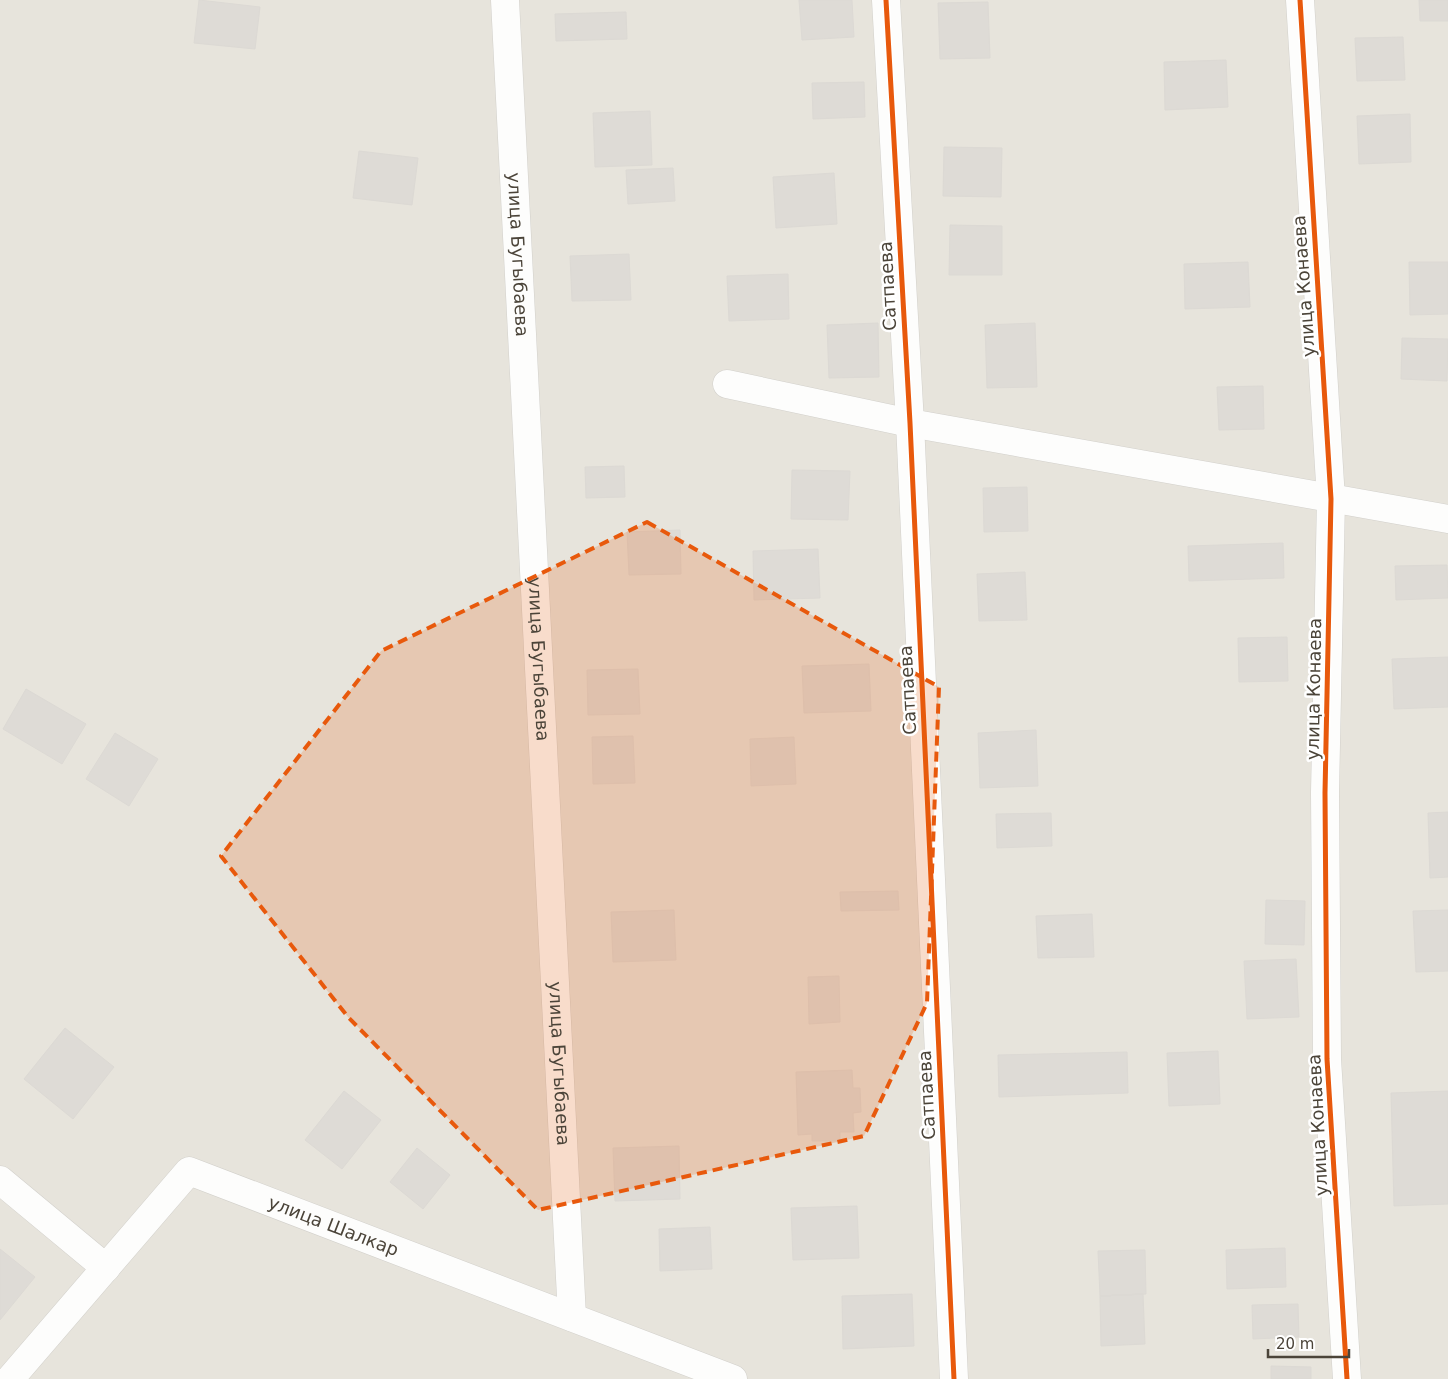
<svg xmlns="http://www.w3.org/2000/svg" width="1448" height="1379" viewBox="0 0 1448 1379" font-family="'DejaVu Sans',sans-serif">
<style>
.residential{fill:#e7e4dc}
.building{fill:#dedbd6;stroke:#dcd9d4}
.lines{fill:none;stroke-linecap:round;stroke-linejoin:round}
.street-casing{stroke:#d2d0cb;stroke-width:29}
.street{stroke:#fdfdfc;stroke-width:28}
.cycleway-casing{stroke:#fff;stroke-width:8}
.cycleway{stroke:#e8590c;stroke-width:5}
.marked{fill:#e8590c;fill-opacity:0.2;stroke:#e8590c;stroke-width:4;stroke-dasharray:10 6;stroke-linejoin:round}
.labels{text-anchor:middle;stroke-width:5;stroke-linejoin:round;paint-order:stroke}
.street-label{font-size:18px;fill:#4b4439;stroke:#fff}
</style>
<rect width="100%" height="100%" fill="#f4f2ee"/>
<path class="residential" d="M0,0H1448V1379H0Z"/>
<path class="building" d="M199,0L260,7L255,49L194,43Z
M799,0H852L854,37L802,40Z
M1419,0H1448V21H1420Z
M988,2L990,58L940,59L938,3Z
M626,12L627,39L556,41L555,14Z
M1403,37L1405,80L1357,81L1355,38Z
M1226,60L1228,107L1165,110L1164,62Z
M864,82L865,117L813,119L812,83Z
M650,111L652,165L595,167L593,113Z
M1410,114L1411,162L1359,164L1357,116Z
M944,147L1002,148L1001,197L943,196Z
M359,151L418,158L412,205L353,198Z
M673,168L675,201L628,204L626,170Z
M834,173L837,224L776,228L773,177Z
M950,225L1002,226V275H949Z
M629,254L631,300L572,301L570,256Z
M1248,262L1250,307L1185,309L1184,264Z
M1409,262H1448V314L1410,315Z
M788,274L789,319L729,321L727,276Z
M878,323L879,377L829,378L827,325Z
M1035,323L1037,387L987,388L985,325Z
M1402,338L1448,339L1447,381L1401,379Z
M1263,386L1264,429L1219,430L1217,387Z
M624,466L625,497L586,498L585,467Z
M792,470L850,471L848,520L791,519Z
M1027,487L1028,531L984,532L983,488Z
M680,530L681,574L629,575L627,532Z
M1283,543L1284,578L1189,581L1188,546Z
M818,549L820,598L754,600L753,551Z
M1447,565L1448,598L1396,600L1395,566Z
M1025,572L1027,620L979,621L977,574Z
M1287,637L1288,681L1239,682L1238,638Z
M1448,657V707L1394,709L1392,659Z
M869,664L871,711L804,713L802,666Z
M638,669L640,714L588,715L587,670Z
M26,689L86,724L62,764L3,729Z
M1036,730L1038,786L980,788L978,733Z
M115,733L158,759L129,806L86,779Z
M633,736L635,783L593,784L592,737Z
M794,737L796,784L751,786L750,739Z
M1448,812V877L1430,878L1428,813Z
M1051,813L1052,846L997,848L996,814Z
M898,891L899,910L841,911L840,892Z
M1266,900L1305,901L1304,945L1265,944Z
M674,910L676,960L613,962L611,912Z
M1448,910V971L1416,972L1413,911Z
M1092,914L1094,957L1038,958L1036,916Z
M1296,959L1299,1017L1247,1019L1244,961Z
M839,976L840,1022L809,1024L808,977Z
M65,1028L114,1067L73,1119L24,1079Z
M1218,1051L1220,1104L1169,1106L1167,1053Z
M1127,1052L1128,1093L999,1097L998,1055Z
M852,1070L853,1088H860L861,1112L853,1113L854,1132H840V1141H812V1134L798,1135L796,1072Z
M344,1091L381,1120L342,1169L305,1140Z
M1448,1091V1204L1394,1206L1391,1093Z
M679,1146L680,1199L615,1201L613,1148Z
M417,1148L450,1175L423,1209L390,1182Z
M857,1206L859,1258L793,1260L791,1208Z
M710,1227L712,1269L660,1271L659,1229Z
M1285,1248L1286,1287L1227,1289L1226,1250Z
M0,1249L35,1277L0,1320Z
M1145,1250L1146,1294L1100,1296L1098,1251Z
M912,1294L914,1346L843,1349L842,1296Z
M1143,1294L1145,1344L1101,1346L1100,1296Z
M1298,1304L1299,1337L1253,1339L1252,1305Z
M1271,1366L1311,1367V1379H1271Z"/>
<g class="lines">
<defs>
<g id="street">
<path id="s1" d="M505,0L572,1317"/>
<path d="M886,0L910,423L954,1379"/>
<path d="M1300,0L1331,499L1325,793L1327,1059L1347,1379"/>
<path d="M727,384L910,423L1448,519"/>
<path d="M0,1180L106,1268"/>
<path id="s2" d="M10,1379L189,1171L733,1379"/>
</g>
</defs>
<use href="#street" class="street-casing"/>
<use href="#street" class="street"/>
<defs>
<path id="cycleway" d="M886,0L910,423L954,1379
M1300,0L1331,499L1325,793L1327,1059L1347,1379"/>
</defs>
<use href="#cycleway" class="cycleway-casing"/>
<use href="#cycleway" class="cycleway"/>
</g>
<path class="marked" d="M647,522L939,687L927,1003L864,1136L538,1210L348,1017L221,856L381,651Z"/>
<g class="labels">
<g class="street-label">
<text dy="6" stroke="none"><textPath href="#s1" startOffset="255">улица Бугыбаева</textPath></text>
<text transform="translate(888 286) rotate(-93)" y="6">Сатпаева</text>
<text transform="translate(1304 286) rotate(-94)" y="6">улица Конаева</text>
<text dy="6" stroke="none"><textPath href="#s1" startOffset="660">улица Бугыбаева</textPath></text>
<text transform="translate(1314 689) rotate(-89)" y="6">улица Конаева</text>
<text transform="translate(908 690) rotate(-93)" y="6">Сатпаева</text>
<text dy="6" stroke="none"><textPath href="#s1" startOffset="1065">улица Бугыбаева</textPath></text>
<text transform="translate(927 1095) rotate(-93)" y="6">Сатпаева</text>
<text transform="translate(1318 1125) rotate(-93)" y="6">улица Конаева</text>
<text dy="6" stroke="none"><textPath href="#s2" startOffset="429">улица Шалкар</textPath></text>
</g>
</g>
<path d="M1268 1349v8h81v-8" fill="none" stroke="#4b4439" stroke-width="2.5"/>
<text x="1276" y="1349" font-size="15" fill="#4b4439" stroke="#ffffff" stroke-width="4" paint-order="stroke">20 m</text>
</svg>
